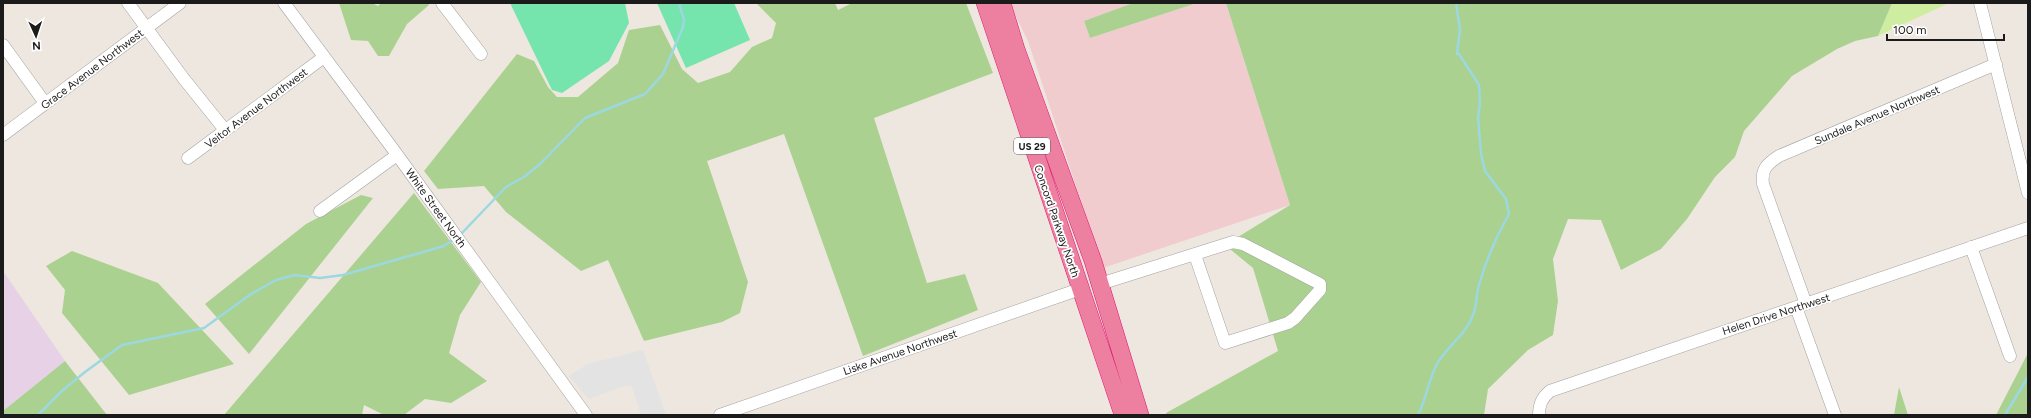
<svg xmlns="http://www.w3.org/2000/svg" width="2031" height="418" viewBox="0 0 2031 418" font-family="Figtree,sans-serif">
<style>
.commercial{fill:#f1cccf}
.industrial{fill:#e7d1e6}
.grass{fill:#cfeda0}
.forest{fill:#abd190}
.pitch{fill:#76e4ad}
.parking{fill:#e3e3e3}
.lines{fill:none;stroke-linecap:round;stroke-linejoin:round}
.stream{stroke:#9bd8e0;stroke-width:2.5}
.minor-casing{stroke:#a2a2a2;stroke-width:13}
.highway-casing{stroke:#e21673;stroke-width:18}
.minor{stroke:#fff;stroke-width:12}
.highway{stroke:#ed7fa0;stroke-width:17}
.labels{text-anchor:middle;stroke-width:3.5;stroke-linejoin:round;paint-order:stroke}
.shield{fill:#fff;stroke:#5f5f5f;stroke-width:1}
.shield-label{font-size:10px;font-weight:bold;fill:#1b1b1b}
.street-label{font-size:11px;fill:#1b1b1b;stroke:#fff}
</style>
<rect width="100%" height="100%" fill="#eee7df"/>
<path class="commercial" d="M1009,3H1133L1084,21L1090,38L1197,3H1226L1290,205L1103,268L1028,41Z"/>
<path class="industrial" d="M3,271L65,361L3,411Z"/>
<path class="grass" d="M1892,3H1949L1878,36Z"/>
<path class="forest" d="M339,3H372L378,6L381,3H428L429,5L407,24L389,56H378L368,41L351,40Z
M756,3H835L838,10L852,3H966L993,73L874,118L927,283L965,274L978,310L863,356L784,134L707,161L748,282L740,313L722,322L644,341L608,260L581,271L506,212L484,186L438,189L424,171L517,54L534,61L548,87L557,97H578L618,63L629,30L660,25L682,69L698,83L730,72L752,47L772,38L776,23Z
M1133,3H1197L1090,38L1084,21Z
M1226,3H1892L1878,36L1855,41L1837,49L1792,76L1744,131L1735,157L1715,177L1687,219L1661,249L1621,270L1601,220L1568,219L1553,259L1558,301L1553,335L1528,350L1488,389L1484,415H1167L1166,413L1278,351L1253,268L1225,245L1290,205Z
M414,193L481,282L460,315L449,353L487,381L451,403L425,399L404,415H384L364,405L362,415H224Z
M361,195L373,198L249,354L205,304L306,224Z
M72,251L158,283L234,364L129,395L62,313L65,290L46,266Z
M2028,353V415H1996Z
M65,361L107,415H3V411Z
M1899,387L1908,415H1894Z"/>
<path class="pitch" d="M510,3H625L629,23L609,61L562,93L552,90Z
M657,3H734L750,40L686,68Z"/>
<path class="parking" d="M643,350L666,415H641L633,389L630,386H624L589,399L569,376L588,364Z"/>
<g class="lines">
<path class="stream" d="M462,233L506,187L524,177L540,164L585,118L645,94L663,74L683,27L684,20L679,3
M38,415L63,390L85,372L122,345L204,328L251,294L276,280L295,275L320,278L343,275L444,246L451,241
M1418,415C1427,398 1428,380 1437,364C1447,346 1466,335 1473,315C1477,306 1476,295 1479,285C1486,260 1496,237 1509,214L1506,199L1485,171L1481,154L1478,117L1480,103L1479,85L1459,54H1457L1460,29L1456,3
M2005,415L2028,377"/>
<defs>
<path id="minor" d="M128,3L184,79L225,130
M284,3L390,145L586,415
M442,3L481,54
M1980,3L2028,193
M3,45L45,103
M3,135L180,3
M188,158L324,57
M320,211L397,155
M1971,247L2010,356
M1100,284L1233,242L1243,244L1320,284V290L1295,318L1288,323L1225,343L1195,255
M1806,304L1763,184C1761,169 1767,164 1779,156L1996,64
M1796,307L1835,415
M720,415L1080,289
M1539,415C1539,404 1542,398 1550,391L2028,228"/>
<path id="highway" d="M985,3L1123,415
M1002,3L1016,49L1093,261L1140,415"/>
</defs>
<use href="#minor" class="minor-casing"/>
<use href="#highway" class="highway-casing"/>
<use href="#minor" class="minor"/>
<use href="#highway" class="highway"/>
</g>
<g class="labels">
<rect class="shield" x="1014" y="138" width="36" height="16" rx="3"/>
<g class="shield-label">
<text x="1032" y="150">US 29</text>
</g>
<g class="street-label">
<text transform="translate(92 69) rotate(-37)" y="4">Grace Avenue Northwest</text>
<text transform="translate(256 108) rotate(-37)" y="4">Veitor Avenue Northwest</text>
<text transform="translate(1877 115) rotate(-23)" y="4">Sundale Avenue Northwest</text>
<text transform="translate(436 208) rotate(54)" y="4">White Street North</text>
<text transform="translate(1057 221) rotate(71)" y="4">Concord Parkway North</text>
<text transform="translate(1776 314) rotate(-18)" y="4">Helen Drive Northwest</text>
<text transform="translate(900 352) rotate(-19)" y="4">Liske Avenue Northwest</text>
</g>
</g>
<rect width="2031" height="418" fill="none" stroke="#1b1b1b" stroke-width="8"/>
<g transform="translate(36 36) rotate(177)" stroke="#ffffff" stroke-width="3" paint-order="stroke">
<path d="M0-3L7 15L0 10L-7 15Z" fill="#1b1b1b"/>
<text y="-6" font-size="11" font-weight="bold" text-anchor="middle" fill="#1b1b1b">N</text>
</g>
<path d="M1887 34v6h117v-6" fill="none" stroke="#1b1b1b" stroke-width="2"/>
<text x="1893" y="34" font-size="12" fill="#1b1b1b" stroke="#ffffff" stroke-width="3" paint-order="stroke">100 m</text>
</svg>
